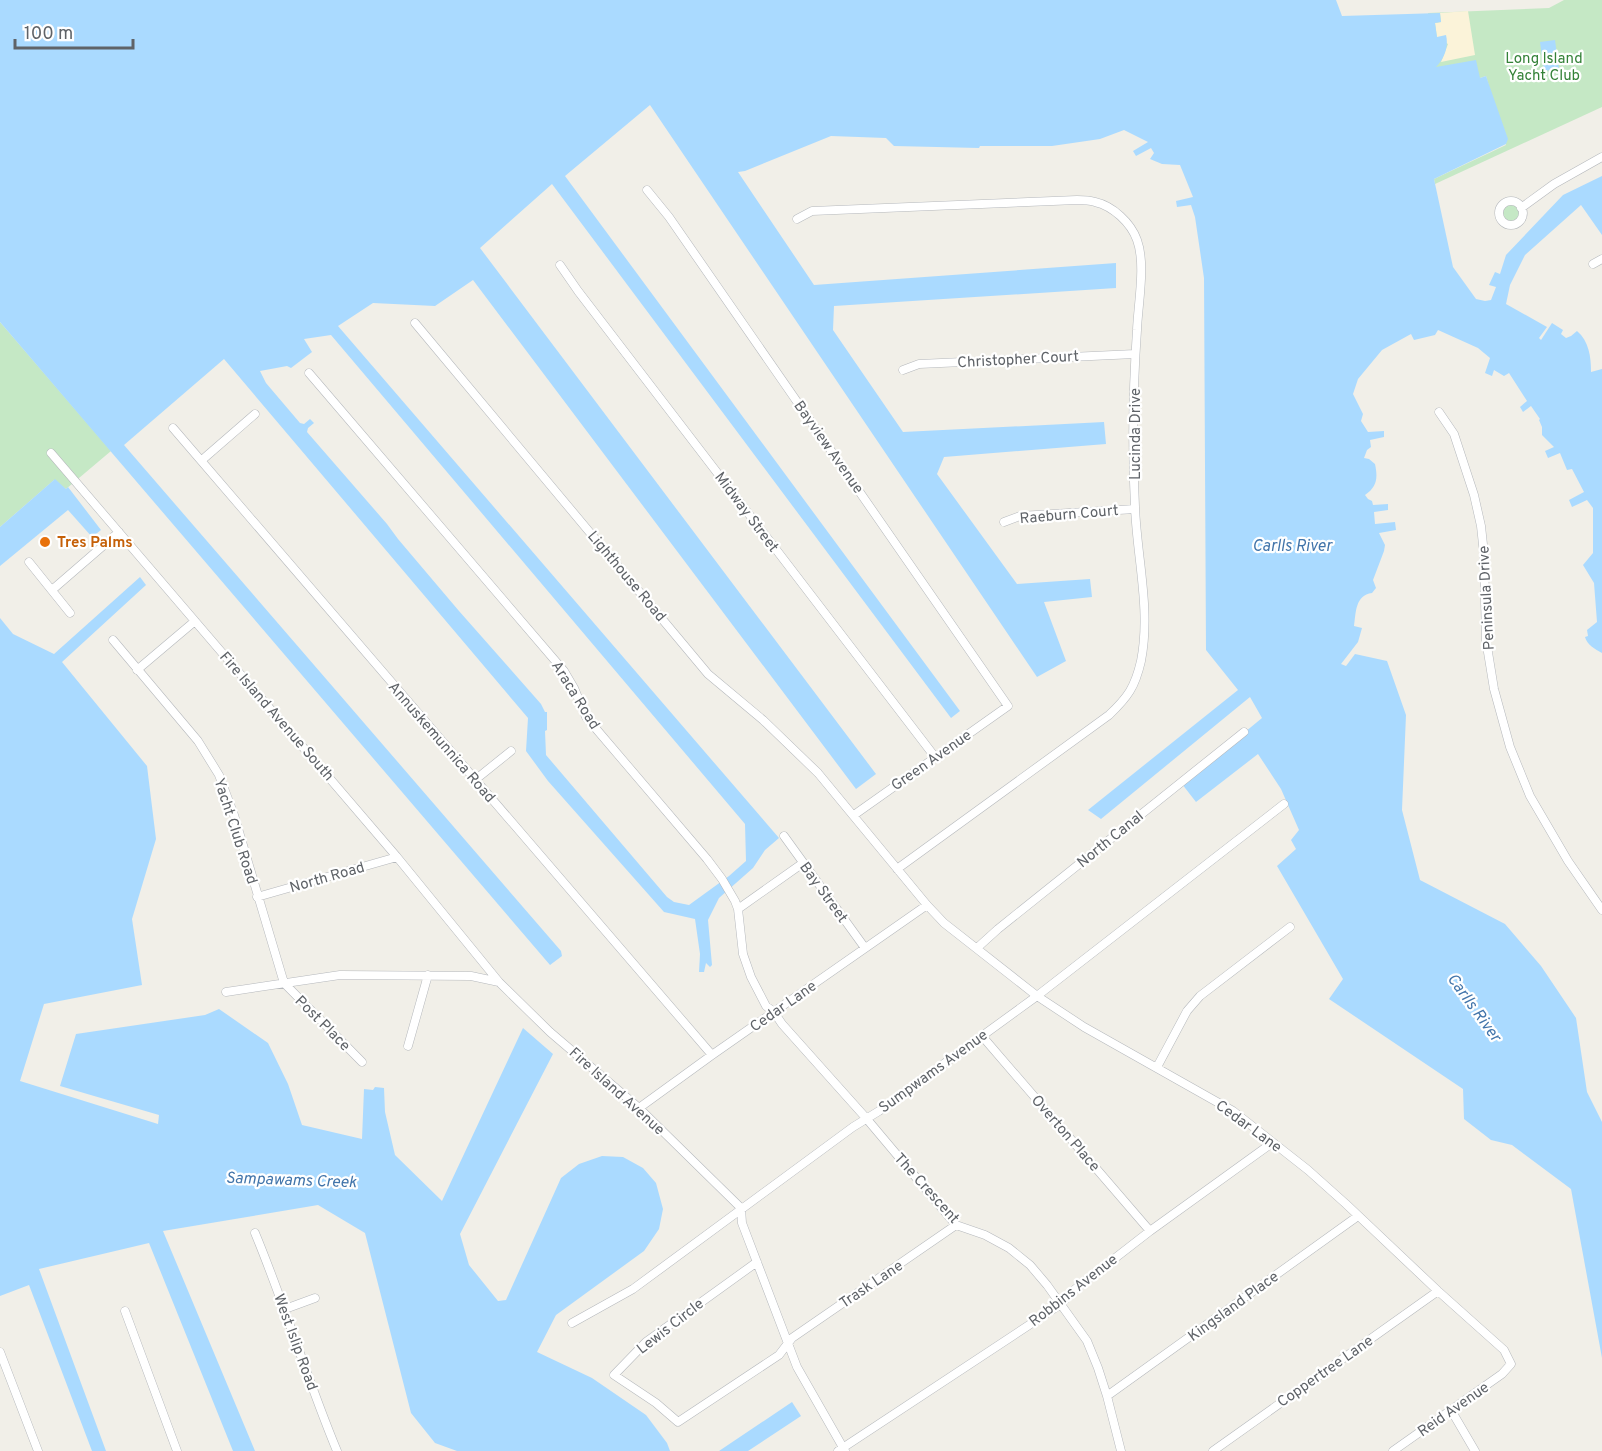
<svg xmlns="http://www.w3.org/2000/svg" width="1602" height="1451" viewBox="0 0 1602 1451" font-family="Overpass,sans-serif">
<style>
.green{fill:#c5e8c5}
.sand{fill:#fbf3d9}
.water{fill:#aadaff;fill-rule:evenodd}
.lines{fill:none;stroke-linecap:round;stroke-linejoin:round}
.minor-casing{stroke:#b5b8bc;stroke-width:9}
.minor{stroke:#fff;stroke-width:8}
.food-dot{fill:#e8710a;stroke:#fff;stroke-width:2}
.labels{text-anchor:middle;stroke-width:4.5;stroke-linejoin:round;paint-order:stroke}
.park-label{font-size:15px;fill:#348238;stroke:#fff}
.street-label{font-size:15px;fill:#5f6368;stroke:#fff}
.food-label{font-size:15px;font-weight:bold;fill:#c56008;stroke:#fff;text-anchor:start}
.water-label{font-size:16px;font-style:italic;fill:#4174aa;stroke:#fff}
</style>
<rect width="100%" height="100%" fill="#f1efe8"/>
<path class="green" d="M1564,0H1602V107L1435,184L1434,179L1506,145L1486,76L1480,78L1435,68L1428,13L1549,8Z
M1501 213a10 10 0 1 1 20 0a10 10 0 1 1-20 0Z
M0,322L111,451L66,489L54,480L0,527Z"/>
<path class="sand" d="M1468,11L1475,55L1441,62L1448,44L1437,38L1435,23L1441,22L1440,13Z"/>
<path class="water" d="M0,0H1336L1342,16L1440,13L1441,22L1435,23L1437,37L1446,35C1449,47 1444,59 1436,67L1476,60L1480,78L1486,76L1508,139L1506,144L1434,179L1453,267L1476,299L1485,301L1491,300L1496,287L1489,285L1495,272L1500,274L1506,255L1563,195L1602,176V235L1581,205L1525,255L1510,285L1506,304L1547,327L1539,338L1541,340L1552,323L1563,330L1561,334L1566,338L1571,336L1577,331C1589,341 1591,357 1591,372L1602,369V653C1595,649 1587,645 1585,637L1588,636L1587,630L1597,622L1594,583L1583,565L1593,553V508L1587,500L1572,507L1569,500L1584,492L1572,469L1567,470L1560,453L1548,458L1545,451L1554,447L1542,435V427L1539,420L1540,419L1531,406L1523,412L1520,407L1527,401L1509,373L1504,376L1494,370L1492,376L1485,373L1490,358L1478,348L1438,330L1435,335L1414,340L1411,334L1382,350L1358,379L1353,394L1363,414L1361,421L1368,432L1384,431V437L1370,440L1371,447L1367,450L1364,458L1369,459L1375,464C1378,478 1377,487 1365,495L1368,499L1372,501L1373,505L1388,504V510L1374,512L1375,524L1395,522L1396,530L1379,533L1385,545L1384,551L1373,580L1376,588L1372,593C1355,595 1356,613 1354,626L1362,628L1358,642L1341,664L1346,666L1355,654L1387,661L1406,715L1402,810L1420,880L1505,924L1541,966L1576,1018L1587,1092L1602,1122V1358L1571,1189L1512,1145L1491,1140L1464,1119L1463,1089L1329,999L1343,979L1277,866L1296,849L1291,840L1299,830L1281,789L1258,754L1196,802L1182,784L1262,718L1250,697L1101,819L1088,810L1238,690L1206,650L1204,278L1195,217L1191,205L1177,207L1176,201L1193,197L1180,165L1162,164L1150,159L1154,153L1151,148L1136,156L1133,151L1148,142L1124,130L1100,139L1052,146H980L979,148L894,146L886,138L831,136L745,171L738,172L814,285L1116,263V288L834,306L833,330L903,432L1104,422L1106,444L944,457L937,474L1017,584L1090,579L1092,597L1044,602L1066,661L1037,677L650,105L565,176L960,711L951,718L552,184L480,248L876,774L856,789L473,280L435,306L373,303L338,326L779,838L765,850L753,868L719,898L708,920L712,965L710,967L706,963L704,972H699L700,954L695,919L664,912L548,781L526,751L528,718L224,359L124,445L561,951L562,956L550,965L0,322ZM331,335L745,824L746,861L729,876L689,905L674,902L667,897L546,755L545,731L547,730V712H545L541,704L459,611L398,539L387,524L307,432L308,428L314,423L310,419L304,424L300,423L266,383L260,371L287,366L291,368L312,352L304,339Z
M1555,40L1559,69L1544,71L1540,42Z
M55,479L66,489L68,487L101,530L92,537L68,510L0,566V527Z
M140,577L146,585L62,662L147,766L156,839L132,919L142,985L44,1004L20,1081L158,1124L159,1115L60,1086L76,1034L205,1015L219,1009L268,1043L288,1084L302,1125L362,1139L364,1089L373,1090L375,1087L384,1088L385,1112L395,1155L442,1201L523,1028L553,1054L460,1234L469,1265L498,1301L506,1300L561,1178L579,1164L602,1156L623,1157L643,1168L656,1183L663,1209L659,1229L644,1251L556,1315L537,1352L592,1378L646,1415L667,1443L670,1451H457L435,1443L411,1413L365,1233L318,1205L163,1231L255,1451H233L149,1243L39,1269L106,1451H92L29,1285L0,1296V618L13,634L54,654Z
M792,1402L801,1416L748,1451H719Z"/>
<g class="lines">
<defs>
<path id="minor" d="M647,190L669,217L1008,706L854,815
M1499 213a12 12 0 1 1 24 0a12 12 0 1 1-24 0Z
M1521,208L1554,184L1602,157
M797,219L812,211L1077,200C1083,200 1089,200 1095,202C1113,206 1131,223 1137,240C1146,264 1138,304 1137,330C1133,388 1132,450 1135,507C1137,558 1151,610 1141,661C1135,687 1128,697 1109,715L897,869
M1593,264L1602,259
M560,265L578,291L935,757
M415,323L708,674L763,720L818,773L927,905L944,923L1037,996L1084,1027L1233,1111L1308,1170L1346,1204L1438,1291L1504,1350L1511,1364L1502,1374L1393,1451
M903,370L919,364L1135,354
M309,373L564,671L574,688L586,717L707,859L722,879L735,901L738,909L743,954L751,977L766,1006L774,1012L782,1024L866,1118L956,1225L985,1235L1009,1248L1030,1265L1047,1285L1087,1341L1098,1368L1107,1396L1121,1451
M1439,412L1454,434L1474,495L1481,526L1484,554L1486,640L1494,689L1510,747L1530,796L1568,861L1602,910
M173,428L712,1055
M51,453L397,857L499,982
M202,460L255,414
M1004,522L1020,516L1135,509
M29,562L70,613
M52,590L119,532
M113,640L198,741L219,775L234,815L284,983L362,1062
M137,670L195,621
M475,780L511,751
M784,836L865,948
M257,897L397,857
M738,909L803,863
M977,948L998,929L1244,732
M226,992L340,975L471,976L499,982L550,1032L639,1108L741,1208L742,1223L797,1367L845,1451
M982,1036L1150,1231
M408,1046L428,975
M1157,1067L1187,1011L1200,996L1290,927
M639,1108L712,1055L927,905
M255,1233C285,1305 307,1379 337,1451
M757,1262L646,1342L614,1375L656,1403L678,1422L779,1355L792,1338L956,1225
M285,1309L315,1298
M125,1311L177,1451
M572,1323L633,1289L853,1127L879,1111L1037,996L1284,804
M0,1352L38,1451
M1107,1396L1358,1216
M1451,1410L1475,1451
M838,1451L1061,1304L1074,1290L1150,1231L1272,1143
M1213,1451L1438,1291"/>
</defs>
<use href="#minor" class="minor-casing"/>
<use href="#minor" class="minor"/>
</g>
<circle class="food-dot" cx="45" cy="542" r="6"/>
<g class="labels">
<g class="park-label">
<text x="1544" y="63">Long Island<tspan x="1544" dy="17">Yacht Club</tspan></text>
</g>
<g class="street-label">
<text transform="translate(1018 359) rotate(-3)" y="5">Christopher Court</text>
<text transform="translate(1135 434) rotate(-90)" y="5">Lucinda Drive</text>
<text transform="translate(829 447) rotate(55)" y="5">Bayview Avenue</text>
<text transform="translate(747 512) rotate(53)" y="5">Midway Street</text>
<text transform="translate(1069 514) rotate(-5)" y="5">Raeburn Court</text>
<text transform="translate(627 576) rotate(50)" y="5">Lighthouse Road</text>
<text transform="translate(1486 598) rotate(-93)" y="5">Peninsula Drive</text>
<text transform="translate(576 695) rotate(58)" y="5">Araca Road</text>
<text transform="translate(277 716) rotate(49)" y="5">Fire Island Avenue South</text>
<text transform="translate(442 742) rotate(49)" y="5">Annuskemunnica Road</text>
<text transform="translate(931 760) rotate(-35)" y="5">Green Avenue</text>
<text transform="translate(236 831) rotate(72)" y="5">Yacht Club Road</text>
<text transform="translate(1110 839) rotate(-39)" y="5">North Canal</text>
<text transform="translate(327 877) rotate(-16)" y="5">North Road</text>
<text transform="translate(824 892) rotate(54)" y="5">Bay Street</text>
<text transform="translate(783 1006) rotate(-35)" y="5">Cedar Lane</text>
<text transform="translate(323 1023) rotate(45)" y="5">Post Place</text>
<text transform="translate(933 1071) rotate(-36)" y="5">Sumpwams Avenue</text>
<text transform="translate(617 1091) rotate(42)" y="5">Fire Island Avenue</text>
<text transform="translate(1249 1126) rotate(36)" y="5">Cedar Lane</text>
<text transform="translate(1066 1133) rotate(49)" y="5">Overton Place</text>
<text transform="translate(927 1188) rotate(48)" y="5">The Crescent</text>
<text transform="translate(871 1284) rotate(-34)" y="5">Trask Lane</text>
<text transform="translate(1073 1290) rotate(-38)" y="5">Robbins Avenue</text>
<text transform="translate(1233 1306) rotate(-36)" y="5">Kingsland Place</text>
<text transform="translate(670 1326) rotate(-38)" y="5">Lewis Circle</text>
<text transform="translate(296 1342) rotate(70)" y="5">West Islip Road</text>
<text transform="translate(1325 1371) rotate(-35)" y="5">Coppertree Lane</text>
<text transform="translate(1453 1409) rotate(-35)" y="5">Reid Avenue</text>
</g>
<g class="food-label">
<text x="57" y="547">Tres Palms</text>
</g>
<g class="water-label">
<text x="1292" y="551">Carlls River</text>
<text transform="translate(1475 1007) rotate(54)" y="6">Carlls River</text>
<text transform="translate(291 1179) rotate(2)" y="6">Sampawams Creek</text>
</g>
</g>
<path d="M15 39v9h118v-9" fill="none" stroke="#5f6368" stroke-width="3"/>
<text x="24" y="39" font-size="18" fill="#5f6368" stroke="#ffffff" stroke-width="4.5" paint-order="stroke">100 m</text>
</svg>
